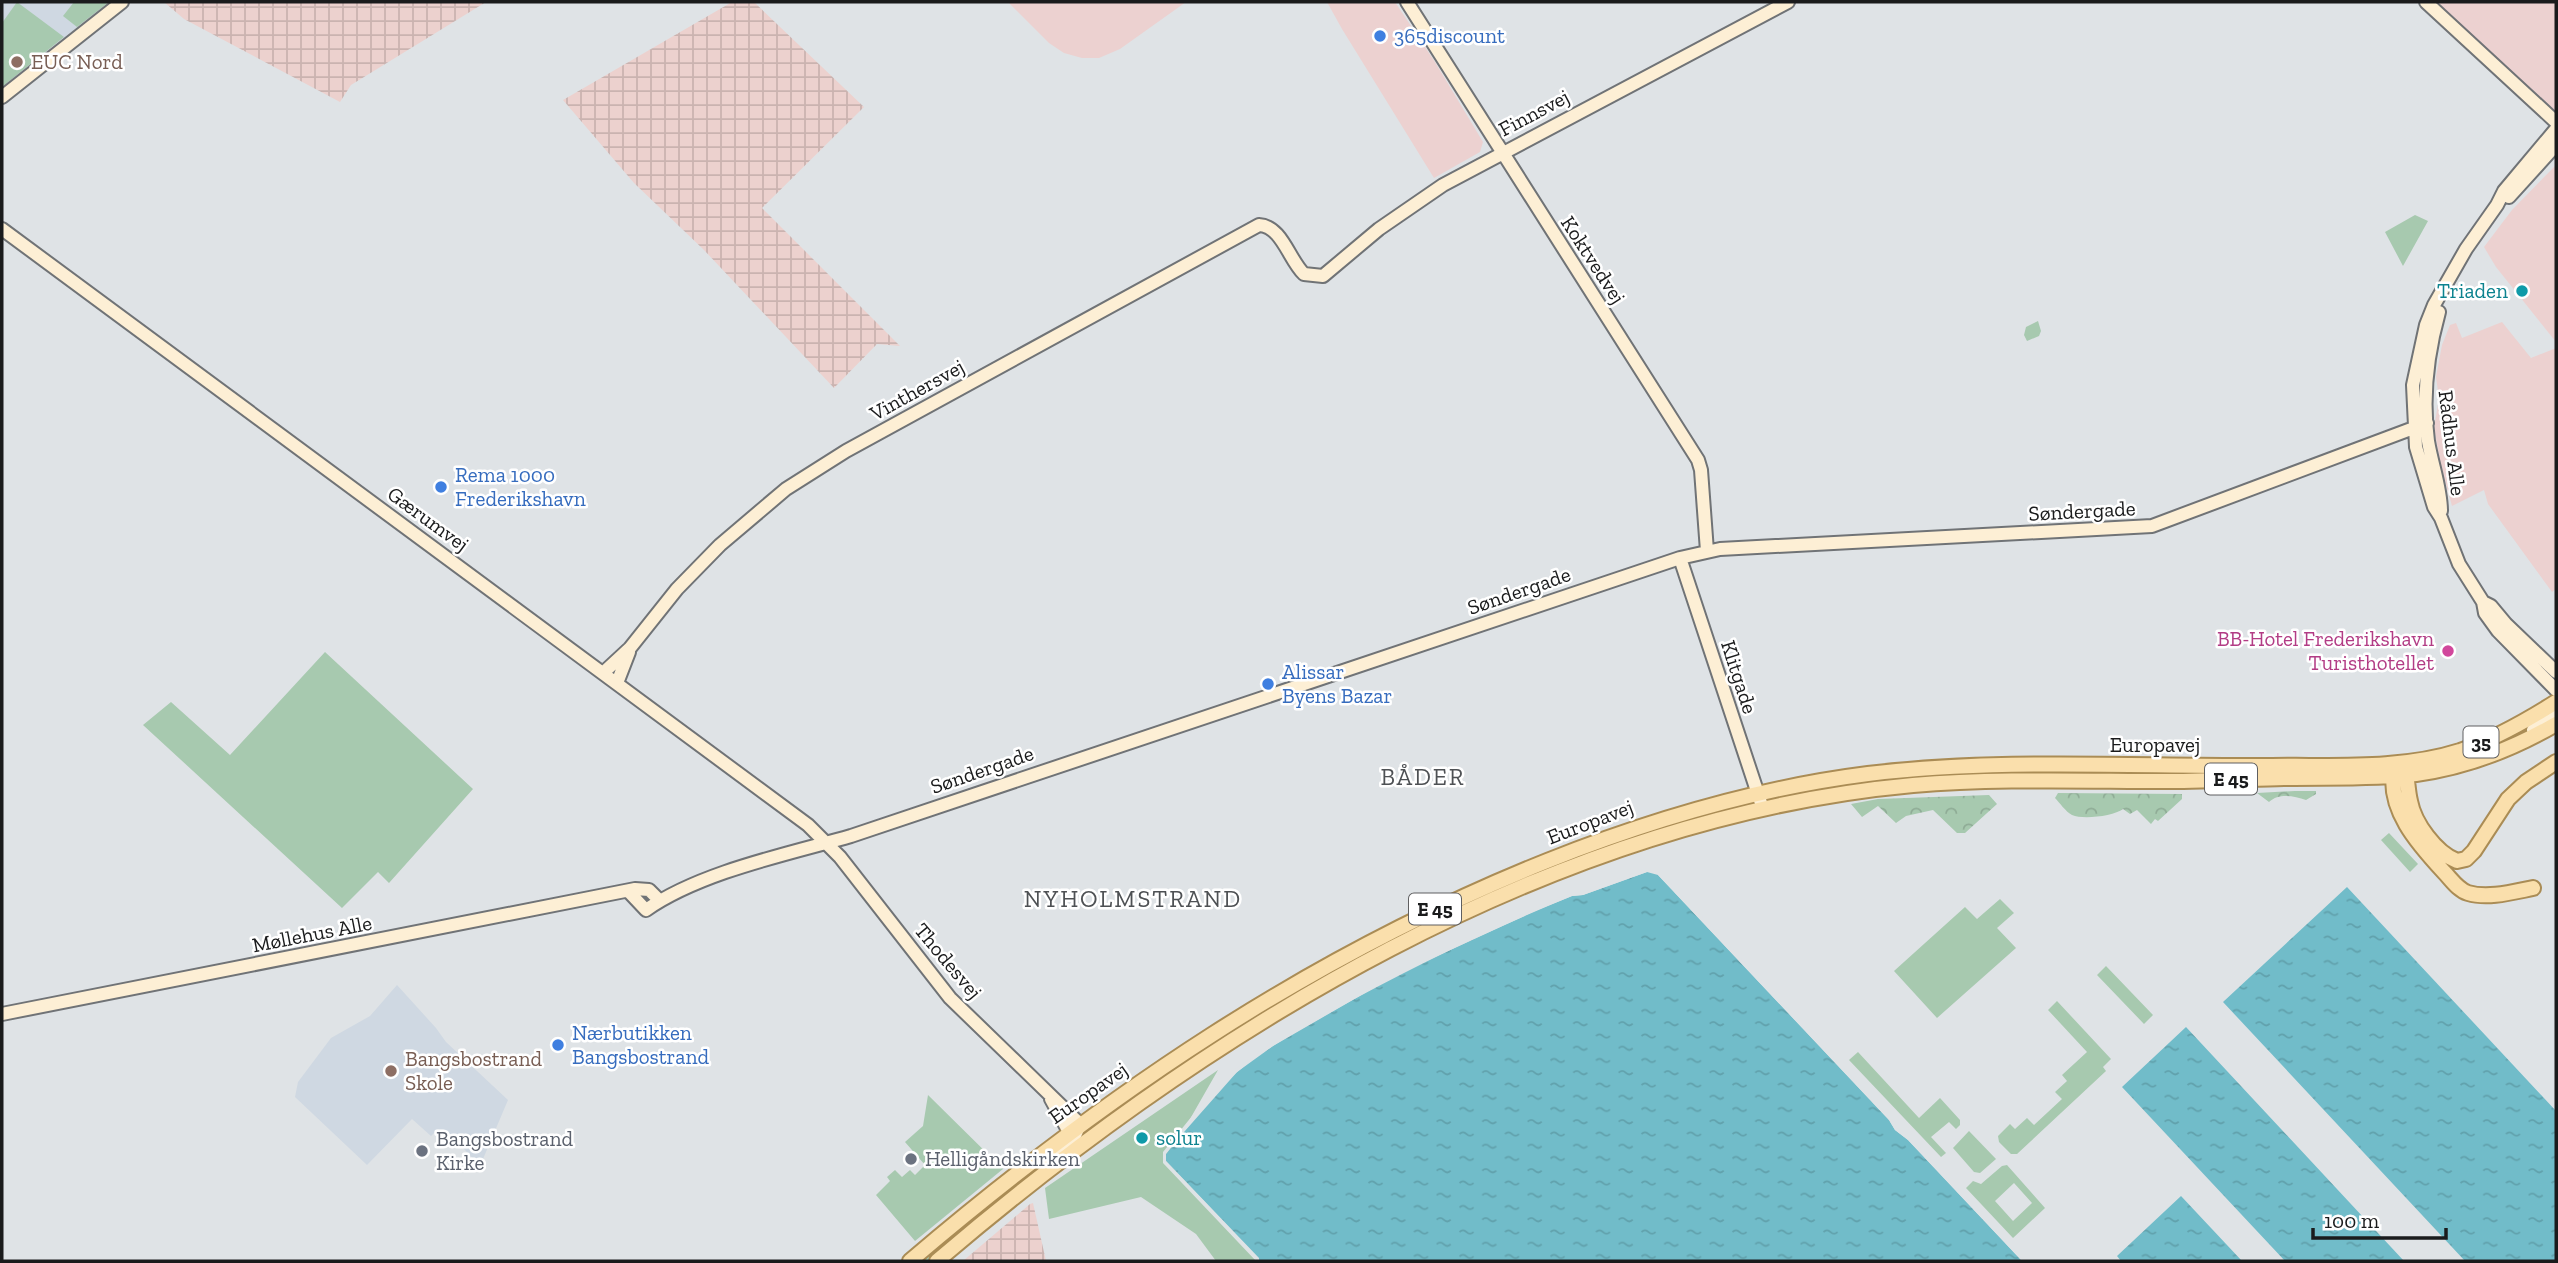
<svg xmlns="http://www.w3.org/2000/svg" width="2558" height="1263" viewBox="0 0 2558 1263" font-family="'Zilla Slab',serif">
<style>
.commercial{fill:#ecd1d0}
.industrial{fill:url(#industrial-grid)}
.built{fill:#cfd8e2}
.green{fill:#a7c9af;fill-rule:evenodd}
.forest{fill:url(#forest-crowns)}
.water{fill:url(#water-ripples)}
.pier{fill:#dfe3e6}
.lines{fill:none;stroke-linecap:round;stroke-linejoin:round}
.secondary-casing{stroke:#707376;stroke-width:16}
.primary-casing{stroke:#aa8c55;stroke-width:18}
.secondary{stroke:#fdefd5;stroke-width:12}
.primary{stroke:#fadfac;stroke-width:14}
.shop-dot{fill:#3f7fe0;stroke:#fff;stroke-width:2.5}
.education-dot{fill:#8d6e63;stroke:#fff;stroke-width:2.5}
.culture-dot{fill:#0f9aa8;stroke:#fff;stroke-width:2.5}
.hotel-dot{fill:#d1479c;stroke:#fff;stroke-width:2.5}
.worship-dot{fill:#6b7280;stroke:#fff;stroke-width:2.5}
.labels{text-anchor:middle;stroke-width:5;stroke-linejoin:round;paint-order:stroke}
.shield{fill:#fff;stroke:#5f5f60;stroke-width:2}
.shield-label{font-size:19px;font-weight:bold;fill:#1a1b1c}
.shop-label{font-size:21px;fill:#366cbe;stroke:#fff;text-anchor:start}
.education-label{font-size:21px;fill:#785e54;stroke:#fff;text-anchor:start}
.street-label{font-size:21px;fill:#1a1b1c;stroke:#fff}
.culture-label{font-size:21px;fill:#0d838f;stroke:#fff;text-anchor:end}
.hotel-label{font-size:21px;fill:#b23c85;stroke:#fff;text-anchor:end}
.worship-label{font-size:21px;fill:#5b616d;stroke:#fff;text-anchor:start}
.quarter-label{font-size:24px;letter-spacing:2px;fill:#4e5154;stroke:#fff}
</style>
<defs>
<pattern id="industrial-grid" width="8" height="8" patternUnits="userSpaceOnUse" patternTransform="scale(1.75)"><rect width="8" height="8" fill="#ecd1ce"/><path d="M0 4h8M4 0v8" fill="none" stroke="#cab3b0"/></pattern>
<pattern id="forest-crowns" width="20" height="18" patternUnits="userSpaceOnUse" patternTransform="scale(1.75)"><rect width="20" height="18" fill="#a7c9af"/><path d="M2 6a3 3 0 1 1 6 0M12 15a3 3 0 1 1 6 0" fill="none" stroke="#8fac96"/></pattern>
<pattern id="water-ripples" width="26" height="14" patternUnits="userSpaceOnUse" patternTransform="scale(1.75)"><rect width="26" height="14" fill="#71bcc9"/><path d="M2 4q2-2 4 0t4 0M15 11q2-2 4 0t4 0" fill="none" stroke="#61a1ac"/></pattern>
</defs>
<rect width="100%" height="100%" fill="#dfe3e6"/>
<path class="commercial" d="M1008,2H1186L1120,49L1099,58H1082L1064,53L1049,43Z
M1327,2H1395L1435,62L1483,142L1480,152L1434,178L1342,29Z
M2436,2H2556V111L2535,97Z
M2556,165V342L2496,267L2484,247L2512,210Z
M2502,322L2531,358L2556,348V589L2552,592L2488,504L2484,490L2452,506L2440,462L2434,427L2439,399L2436,377L2442,345L2450,325L2456,323L2462,338Z"/>
<path class="industrial" d="M164,2H486L351,85L340,102L184,19Z
M732,2H754L864,107L762,208L900,346L877,344L834,388L704,250L634,183L563,100Z
M1033,1203L1046,1261H963L1030,1204Z"/>
<path class="built" d="M2,2H109L2,87Z
M397,985L436,1028L446,1042L508,1100L480,1166L448,1132L444,1135L438,1129L431,1136L412,1119L367,1165L295,1097L298,1082L331,1038L370,1016Z"/>
<path class="green" d="M17,2L64,37L2,87V23Z
M74,2H109L77,27L63,16Z
M2415,215L2428,221L2403,266L2385,232Z
M2038,321L2041,331L2039,336L2027,341L2024,335L2026,327Z
M325,652L473,789L389,883L378,872L342,908L143,725L171,702L230,755Z
M2389,833L2418,864L2410,872L2381,840Z
M2000,899L2014,913L1997,928L2016,948L1937,1018L1894,971L1965,907L1977,919Z
M2106,966L2153,1015L2144,1024L2097,975Z
M2057,1001L2111,1059L2103,1067L2106,1071L2017,1154H2011L1999,1142L1998,1136L2010,1124L2015,1129L2027,1118L2034,1125L2062,1099L2055,1092L2067,1081L2062,1075L2087,1052L2048,1010Z
M1858,1052L1919,1118L1940,1098L1960,1120V1125L1956,1129L1949,1122L1931,1137L1946,1153L1941,1157L1849,1060Z
M1218,1070L1166,1161L1258,1261H1216L1196,1234L1141,1197L1049,1219L1045,1188Z
M928,1095L1003,1169L915,1241L876,1195L890,1181L887,1177L895,1170L902,1177L910,1170L915,1175L925,1165L905,1142L923,1126Z
M1969,1131L1996,1159L1980,1173L1974,1172L1953,1148Z
M1062,1148L989,1205L982,1216L928,1261H917L978,1210Z
M2007,1165L2045,1208L2013,1238L1966,1188L1973,1181L1981,1184L2002,1166ZM2014,1183L2032,1203L2013,1221L1995,1201Z"/>
<path class="forest" d="M2295,791H2316V794L2306,800C2294,796 2279,793 2269,802L2257,793Z
M2058,793L2182,794V799L2158,821L2155,819L2151,824L2137,810L2130,814L2123,809C2114,816 2083,820 2072,815C2066,812 2059,802 2055,798Z
M1989,795L1997,804L1965,833H1957L1933,810L1906,816L1896,823L1878,806L1862,817L1851,804L1878,799Z"/>
<path class="water" d="M1647,872L1658,875L1889,1120L1895,1130L1908,1140L2022,1261H1259V1258L1166,1161V1154C1189,1126 1210,1096 1236,1073C1264,1048 1299,1031 1331,1012C1409,968 1489,930 1572,896L1583,895Z
M2347,887L2556,1111V1261H2465L2223,1002Z
M2186,1027L2404,1261H2285L2122,1087Z
M2181,1196L2242,1261H2121L2117,1256Z"/>
<path class="pier" d="M1647,868V872L1583,895L1572,896L1535,911L1396,975L1273,1046L1237,1072L1177,1140L1166,1154V1161L1259,1259V1261H1256L1163,1163V1152L1209,1095L1234,1070L1271,1043L1395,972L1453,943L1571,893L1582,892Z
M1660,872L1891,1118L1897,1128L1911,1138L2025,1261H2022L1908,1140L1895,1130L1889,1120L1658,875Z"/>
<g class="lines">
<defs>
<path id="secondary" d="M1407,2L1698,460L1701,470L1707,551
M2426,2L2556,122
M2,97L122,2
M2556,129L2504,191L2497,205L2466,249L2434,305L2426,325L2413,385L2416,447L2434,507L2441,518L2459,564L2483,602L2485,613L2498,631L2556,690
M2509,197L2556,145
M2,229L808,825L840,857L950,998L1080,1124L1073,1140L1046,1168
M2439,312C2427,355 2422,397 2428,441C2432,465 2441,488 2441,511
M1680,558L1761,803
M2483,602L2491,606L2506,624L2556,672
M603,673L630,648L677,589L720,545L786,489L846,451L1259,225C1282,226 1289,260 1304,274L1323,276L1379,229L1443,185L1788,2
M617,683L629,652
M2533,730L2556,714
M629,892L646,910C700,872 788,854 851,836L1680,558L1720,549L2152,526L2427,423
M2,1014L635,889L649,890L660,901
M1051,1099L1074,1141"/>
<path id="primary" d="M2395,767C2385,808 2419,845 2444,872C2451,879 2458,890 2468,893C2488,899 2513,892 2533,888
M2404,767C2408,778 2407,789 2410,801C2414,823 2436,853 2457,861L2466,859L2474,851L2508,799L2526,782L2556,762
M910,1261C1105,1095 1308,957 1547,861C1650,820 1757,788 1868,774C2001,758 2138,767 2272,766C2333,765 2401,770 2460,751C2494,739 2526,721 2556,702
M937,1261C1207,1030 1551,818 1913,785C1998,778 2084,781 2169,781C2207,781 2246,779 2284,778C2328,777 2372,779 2416,774C2467,767 2513,749 2556,724"/>
</defs>
<use href="#secondary" class="secondary-casing"/>
<use href="#primary" class="primary-casing"/>
<use href="#secondary" class="secondary"/>
<use href="#primary" class="primary"/>
</g>
<g class="shop-dot">
<circle cx="1380" cy="36" r="7"/>
<circle cx="441" cy="487" r="7"/>
<circle cx="1268" cy="684" r="7"/>
<circle cx="558" cy="1045" r="7"/>
</g>
<g class="education-dot">
<circle cx="17" cy="62" r="7"/>
<circle cx="391" cy="1071" r="7"/>
</g>
<g class="culture-dot">
<circle cx="2522" cy="291" r="7"/>
<circle cx="1142" cy="1138" r="7"/>
</g>
<circle class="hotel-dot" cx="2448" cy="651" r="7"/>
<g class="worship-dot">
<circle cx="422" cy="1151" r="7"/>
<circle cx="911" cy="1159" r="7"/>
</g>
<g class="labels">
<g class="shield">
<rect x="2463.5" y="726.5" width="35" height="31" rx="5"/>
<rect x="2205" y="763.5" width="52" height="31" rx="5"/>
<rect x="1409" y="893.5" width="52" height="31" rx="5"/>
</g>
<g class="shield-label">
<text x="2481" y="749">35</text>
<text x="2231" y="786">E 45</text>
<text x="1435" y="916">E 45</text>
</g>
<g class="shop-label">
<text x="1394" y="43">365discount</text>
<text x="455" y="482">Rema 1000<tspan x="455" dy="24">Frederikshavn</tspan></text>
<text x="1282" y="679">Alissar<tspan x="1282" dy="24">Byens Bazar</tspan></text>
<text x="572" y="1040">Nærbutikken<tspan x="572" dy="24">Bangsbostrand</tspan></text>
</g>
<g class="education-label">
<text x="31" y="69">EUC Nord</text>
<text x="405" y="1066">Bangsbostrand<tspan x="405" dy="24">Skole</tspan></text>
</g>
<g class="street-label">
<text transform="translate(1534 113) rotate(-28)" y="7">Finnsvej</text>
<text transform="translate(1593 260) rotate(57)" y="7">Koktvedvej</text>
<text transform="translate(917 390) rotate(-29)" y="7">Vinthersvej</text>
<text transform="translate(2452 443) rotate(83)" y="7">Rådhus Alle</text>
<text transform="translate(2082 511) rotate(-3)" y="7">Søndergade</text>
<text transform="translate(428 519) rotate(36)" y="7">Gærumvej</text>
<text transform="translate(1519 591) rotate(-19)" y="7">Søndergade</text>
<text transform="translate(1739 677) rotate(72)" y="7">Klitgade</text>
<text x="2155" y="752">Europavej</text>
<text transform="translate(982 770) rotate(-19)" y="7">Søndergade</text>
<text transform="translate(1590 822) rotate(-21)" y="7">Europavej</text>
<text transform="translate(312 934) rotate(-11)" y="7">Møllehus Alle</text>
<text transform="translate(948 961) rotate(50)" y="7">Thodesvej</text>
<text transform="translate(1088 1093) rotate(-35)" y="7">Europavej</text>
</g>
<g class="culture-label">
<text x="2508" y="298">Triaden</text>
<text x="1156" y="1145" text-anchor="start">solur</text>
</g>
<g class="hotel-label">
<text x="2434" y="646">BB-Hotel Frederikshavn<tspan x="2434" dy="24">Turisthotellet</tspan></text>
</g>
<g class="worship-label">
<text x="436" y="1146">Bangsbostrand<tspan x="436" dy="24">Kirke</tspan></text>
<text x="925" y="1166">Helligåndskirken</text>
</g>
<g class="quarter-label">
<text x="1423" y="785">BÅDER</text>
<text x="1133" y="907">NYHOLMSTRAND</text>
</g>
</g>
<rect width="2558" height="1263" fill="none" stroke="#1a1b1c" stroke-width="7"/>
<path d="M2313 1228v10h133v-10" fill="none" stroke="#1a1b1c" stroke-width="3.5"/>
<text x="2324" y="1228" font-size="21" fill="#1a1b1c" stroke="#ffffff" stroke-width="5" paint-order="stroke">100 m</text>
</svg>
